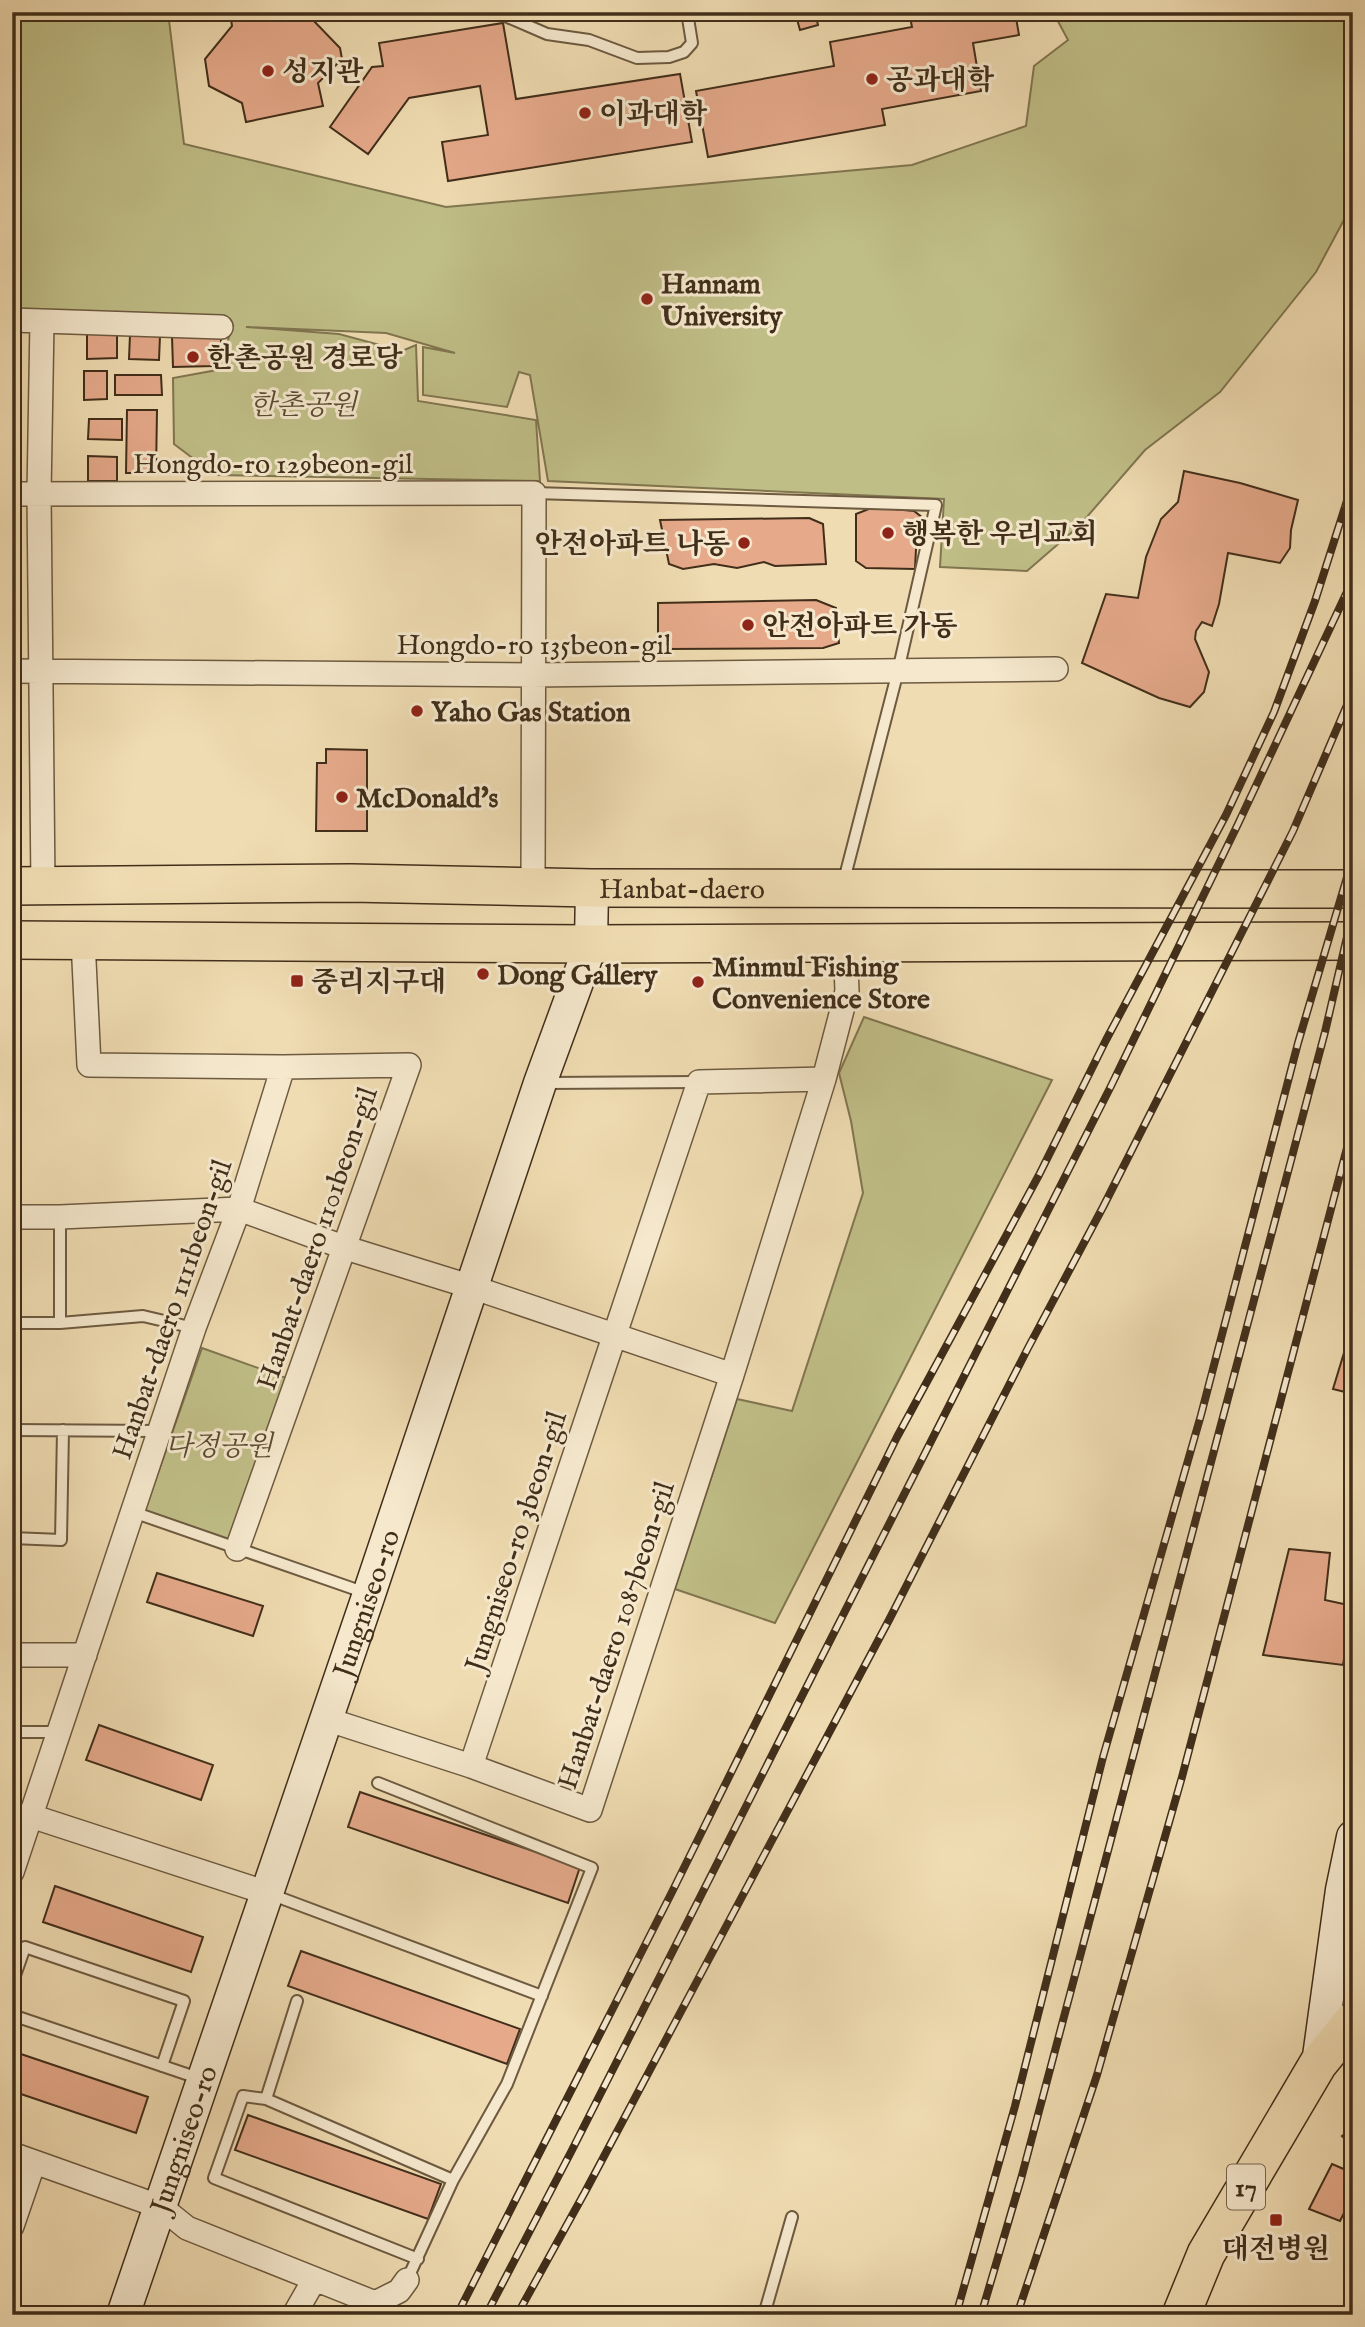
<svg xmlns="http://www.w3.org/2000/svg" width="1365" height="2327" viewBox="0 0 1365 2327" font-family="'IM FELL English','Noto Serif KR',serif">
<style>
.green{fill:#c0be87;stroke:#807650;stroke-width:2}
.building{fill:#e6aa8b;stroke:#412e1a;stroke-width:2}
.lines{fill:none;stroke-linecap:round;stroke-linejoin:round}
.lane-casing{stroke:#6d5a40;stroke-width:14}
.street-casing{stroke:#6d5a40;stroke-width:26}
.secondary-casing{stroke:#412e1a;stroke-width:35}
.primary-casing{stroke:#412e1a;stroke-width:40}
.lane{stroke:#f5e8cd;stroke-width:10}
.street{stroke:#f5e8cd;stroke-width:23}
.secondary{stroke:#f5e8cd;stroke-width:32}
.primary{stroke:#f0dcb2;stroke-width:37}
.rail-casing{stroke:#412e1a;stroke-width:8}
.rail{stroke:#f5e8cd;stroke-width:5;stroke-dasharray:16;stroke-linecap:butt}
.poi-dot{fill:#8f2418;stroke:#f5e8cd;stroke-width:2.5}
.labels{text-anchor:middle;stroke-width:6;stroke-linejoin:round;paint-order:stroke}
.shield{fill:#f5e8cd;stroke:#776650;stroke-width:2}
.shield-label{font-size:26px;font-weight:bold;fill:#412e1a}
.poi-label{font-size:28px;font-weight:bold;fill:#412e1a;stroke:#f5e8cd;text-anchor:start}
.park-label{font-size:28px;font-style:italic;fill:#5a4b30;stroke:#f5e8cd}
.street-label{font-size:28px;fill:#412e1a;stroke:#f5e8cd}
</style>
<rect width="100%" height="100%" fill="#f0dcb2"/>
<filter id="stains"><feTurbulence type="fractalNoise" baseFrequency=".00286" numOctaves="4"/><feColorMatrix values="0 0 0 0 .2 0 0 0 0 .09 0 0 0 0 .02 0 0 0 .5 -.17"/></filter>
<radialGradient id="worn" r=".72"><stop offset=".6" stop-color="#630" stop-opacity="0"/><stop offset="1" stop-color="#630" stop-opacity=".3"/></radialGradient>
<path class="green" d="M12,12H168L184,144L446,207L912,165L1026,126L1034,66L1068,40L1053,12H1353V203L1316,272L1220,392L1145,450L1079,526L1027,571L940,567L944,499L548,481L530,375L519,372L507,407L423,395V347L455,353L386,333L246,327L339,334L402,351L416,345L418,401L536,420L540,481L215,475L174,444L173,378L217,370L233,326L12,314Z
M864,1017L1052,1080L775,1623L675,1589L737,1399L792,1411L863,1193L851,1121L839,1073Z
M202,1348L292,1380L236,1542L145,1510Z"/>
<path class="building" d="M230,12H310L311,18L340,48L342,59L318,83L323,106L246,122L242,103L209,86L205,59L232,26Z
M795,12H815L818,25L800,30Z
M909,12H1015L1019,35L973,43L981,91L882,109L885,125L708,157L696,91L834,66L830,42L912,27Z
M503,23L516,99L680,74L692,142L448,181L442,142L488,135L480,86L409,98L368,154L330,127L372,67L383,66L379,43Z
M117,330V358L87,359V331Z
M130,335L160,336L159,360L129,359Z
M221,335V348H213L214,366L173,367L172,337Z
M84,371H107V399L84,400Z
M115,375H161L162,395H115Z
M127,410H157L156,473H126Z
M89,419H122V440L88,439Z
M88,456L117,457V481H88Z
M1184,471L1240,483L1298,500L1291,530L1290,548L1280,563L1228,553L1219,604L1212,626L1202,622L1196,631L1195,639L1209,672L1204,692L1190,707L1159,698L1082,663L1106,594L1138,598L1146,557L1161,519L1178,502Z
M874,507L914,511L923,518L916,549L915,569L866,568L856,561V514Z
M809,518L823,524L826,564L775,566L764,562L737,568L714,564L683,569L669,564L660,520Z
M816,600L836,608L839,643L823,648L666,649L658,643V603Z
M326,749L367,750V831H316L317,763H326Z
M1353,1323V1394L1333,1389Z
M1289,1549L1330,1553L1325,1600L1353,1606L1343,1665L1263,1655Z
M157,1573L263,1606L253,1636L147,1602Z
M99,1725L213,1765L201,1800L86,1760Z
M360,1792L580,1867L568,1903L348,1827Z
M55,1886L203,1937L191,1972L43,1922Z
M301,1951L520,2029L507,2064L288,1986Z
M12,2051L148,2097L136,2133L12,2091Z
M248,2115L441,2184L428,2219L235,2150Z
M1353,2127V2147L1342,2136Z
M1332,2164L1353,2173V2195L1340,2221L1309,2209Z"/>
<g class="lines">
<defs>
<path id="lane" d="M496,12L547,34L589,40L637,58L669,57L684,52L692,43L687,12
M534,493L936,505L898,671L843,884
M545,1083L699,1082
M12,1323H60V1217
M60,1323L143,1316L194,1328
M12,1430L160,1431
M133,1512L366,1593
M12,1538L61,1540L63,1430
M12,1732H59
M378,1783L592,1868L507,2084L453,2180L407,2280
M270,1894L542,1996
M12,1984L25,1947L184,2001L162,2066
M12,2015L201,2079
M266,2099L297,2001
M418,2259L214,2178L243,2096L266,2099L453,2180
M764,2315L792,2217"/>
<path id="street" d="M12,320L221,327
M42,321L39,494L43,886
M12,494L534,493L533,886
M12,671L532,675L1056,669
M83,940L89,1065L283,1067L409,1065L237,1549
M12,1217H60L239,1209L346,1248L472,1287L732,1375
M12,1655H85
M326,1719L471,1766L590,1810L732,1375L824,1079L847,991L845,942
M471,1766L699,1082L824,1079
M12,1816H31L267,1893
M12,1872L194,1328L239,1209L283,1067
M12,2154L161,2207L187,2228L375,2303L399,2291L407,2280
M12,2226L34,2162
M294,2315L314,2280"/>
<g id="secondary">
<path d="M1318,2064L1342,1890L1353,1837"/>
<path id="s1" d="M123,2315L369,1594L540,1083L591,944L592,888"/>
</g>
<g id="primary">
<path id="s2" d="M12,886L351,883L592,888L1353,889"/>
<path d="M12,940L591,944L1353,941"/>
<path d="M1181,2315L1206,2254L1318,2064L1353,2021"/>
</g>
</defs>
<use href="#lane" class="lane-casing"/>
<use href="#street" class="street-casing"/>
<use href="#secondary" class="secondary-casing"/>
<use href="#primary" class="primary-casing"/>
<use href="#lane" class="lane"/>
<use href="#street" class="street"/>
<use href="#secondary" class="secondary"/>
<use href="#primary" class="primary"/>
<defs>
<path id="rail" d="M457,2315L671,1894L897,1437L1039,1175L1106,1040L1226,815L1274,712L1315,601L1353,482
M486,2315L571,2152L1111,1086L1238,824L1353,579
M517,2315L585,2192L889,1620L1028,1348L1103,1207L1293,831L1353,691
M956,2315L1015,2106L1103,1757L1201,1415L1298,1043L1353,857
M981,2315L1021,2179L1325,1032L1353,911
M1017,2315L1097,2075L1182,1777L1353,1125"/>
</defs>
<use href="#rail" class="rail-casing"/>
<use href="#rail" class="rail"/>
</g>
<g class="poi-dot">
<circle cx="268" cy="71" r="7"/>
<circle cx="872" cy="79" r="7"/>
<circle cx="585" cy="113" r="7"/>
<circle cx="647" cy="299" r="7"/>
<circle cx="193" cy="357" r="7"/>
<circle cx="888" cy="533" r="7"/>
<circle cx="744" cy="543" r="7"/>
<circle cx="748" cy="625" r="7"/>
<circle cx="417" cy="711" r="7"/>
<circle cx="342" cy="797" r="7"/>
<circle cx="483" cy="974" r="7"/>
<rect x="290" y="974" width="14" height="14" rx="3.5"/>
<circle cx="698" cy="982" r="7"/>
<rect x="1269" y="2213" width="14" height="14" rx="3.5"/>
</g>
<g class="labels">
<rect class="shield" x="1227" y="2164.5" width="38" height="45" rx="5"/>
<g class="shield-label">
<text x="1246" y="2196">17</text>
</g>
<g class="poi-label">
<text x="282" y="81">성지관</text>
<text x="886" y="89">공과대학</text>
<text x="599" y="123">이과대학</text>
<text x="661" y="293">Hannam<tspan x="661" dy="32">University</tspan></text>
<text x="207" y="367">한촌공원 경로당</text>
<text x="902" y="543">행복한 우리교회</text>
<text x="730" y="553" text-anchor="end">안전아파트 나동</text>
<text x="762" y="635">안전아파트 가동</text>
<text x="431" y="721">Yaho Gas Station</text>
<text x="356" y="807">McDonald's</text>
<text x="712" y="976">Minmul Fishing<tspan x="712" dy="32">Convenience Store</tspan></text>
<text x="497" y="984">Dong Gallery</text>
<text x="311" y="991">중리지구대</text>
<text x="1276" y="2258" text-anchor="middle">대전병원</text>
</g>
<g class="park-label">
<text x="303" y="414">한촌공원</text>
<text x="219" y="1455">다정공원</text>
</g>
<g class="street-label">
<text x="273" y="473">Hongdo-ro 129beon-gil</text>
<text x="534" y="654">Hongdo-ro 135beon-gil</text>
<text dy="10" stroke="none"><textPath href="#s2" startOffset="670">Hanbat-daero</textPath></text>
<text transform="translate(316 1238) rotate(-71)" y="10">Hanbat-daero 1101beon-gil</text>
<text transform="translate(171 1309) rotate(-71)" y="10">Hanbat-daero 1111beon-gil</text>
<text transform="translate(515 1541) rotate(-72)" y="10">Jungniseo-ro 3beon-gil</text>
<text dy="10" stroke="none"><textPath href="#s1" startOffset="752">Jungniseo-ro</textPath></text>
<text transform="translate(615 1635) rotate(-72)" y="10">Hanbat-daero 1087beon-gil</text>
<text dy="10" stroke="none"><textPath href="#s1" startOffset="186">Jungniseo-ro</textPath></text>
</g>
</g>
<rect width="1365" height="2327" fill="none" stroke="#f0dcb2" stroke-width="42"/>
<rect x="14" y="14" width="1337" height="2299" fill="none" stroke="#412e1a" stroke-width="3.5"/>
<rect x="21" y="21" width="1323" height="2285" fill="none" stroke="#412e1a" stroke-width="2"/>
<rect width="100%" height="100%" filter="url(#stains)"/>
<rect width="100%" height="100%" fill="url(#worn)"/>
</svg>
